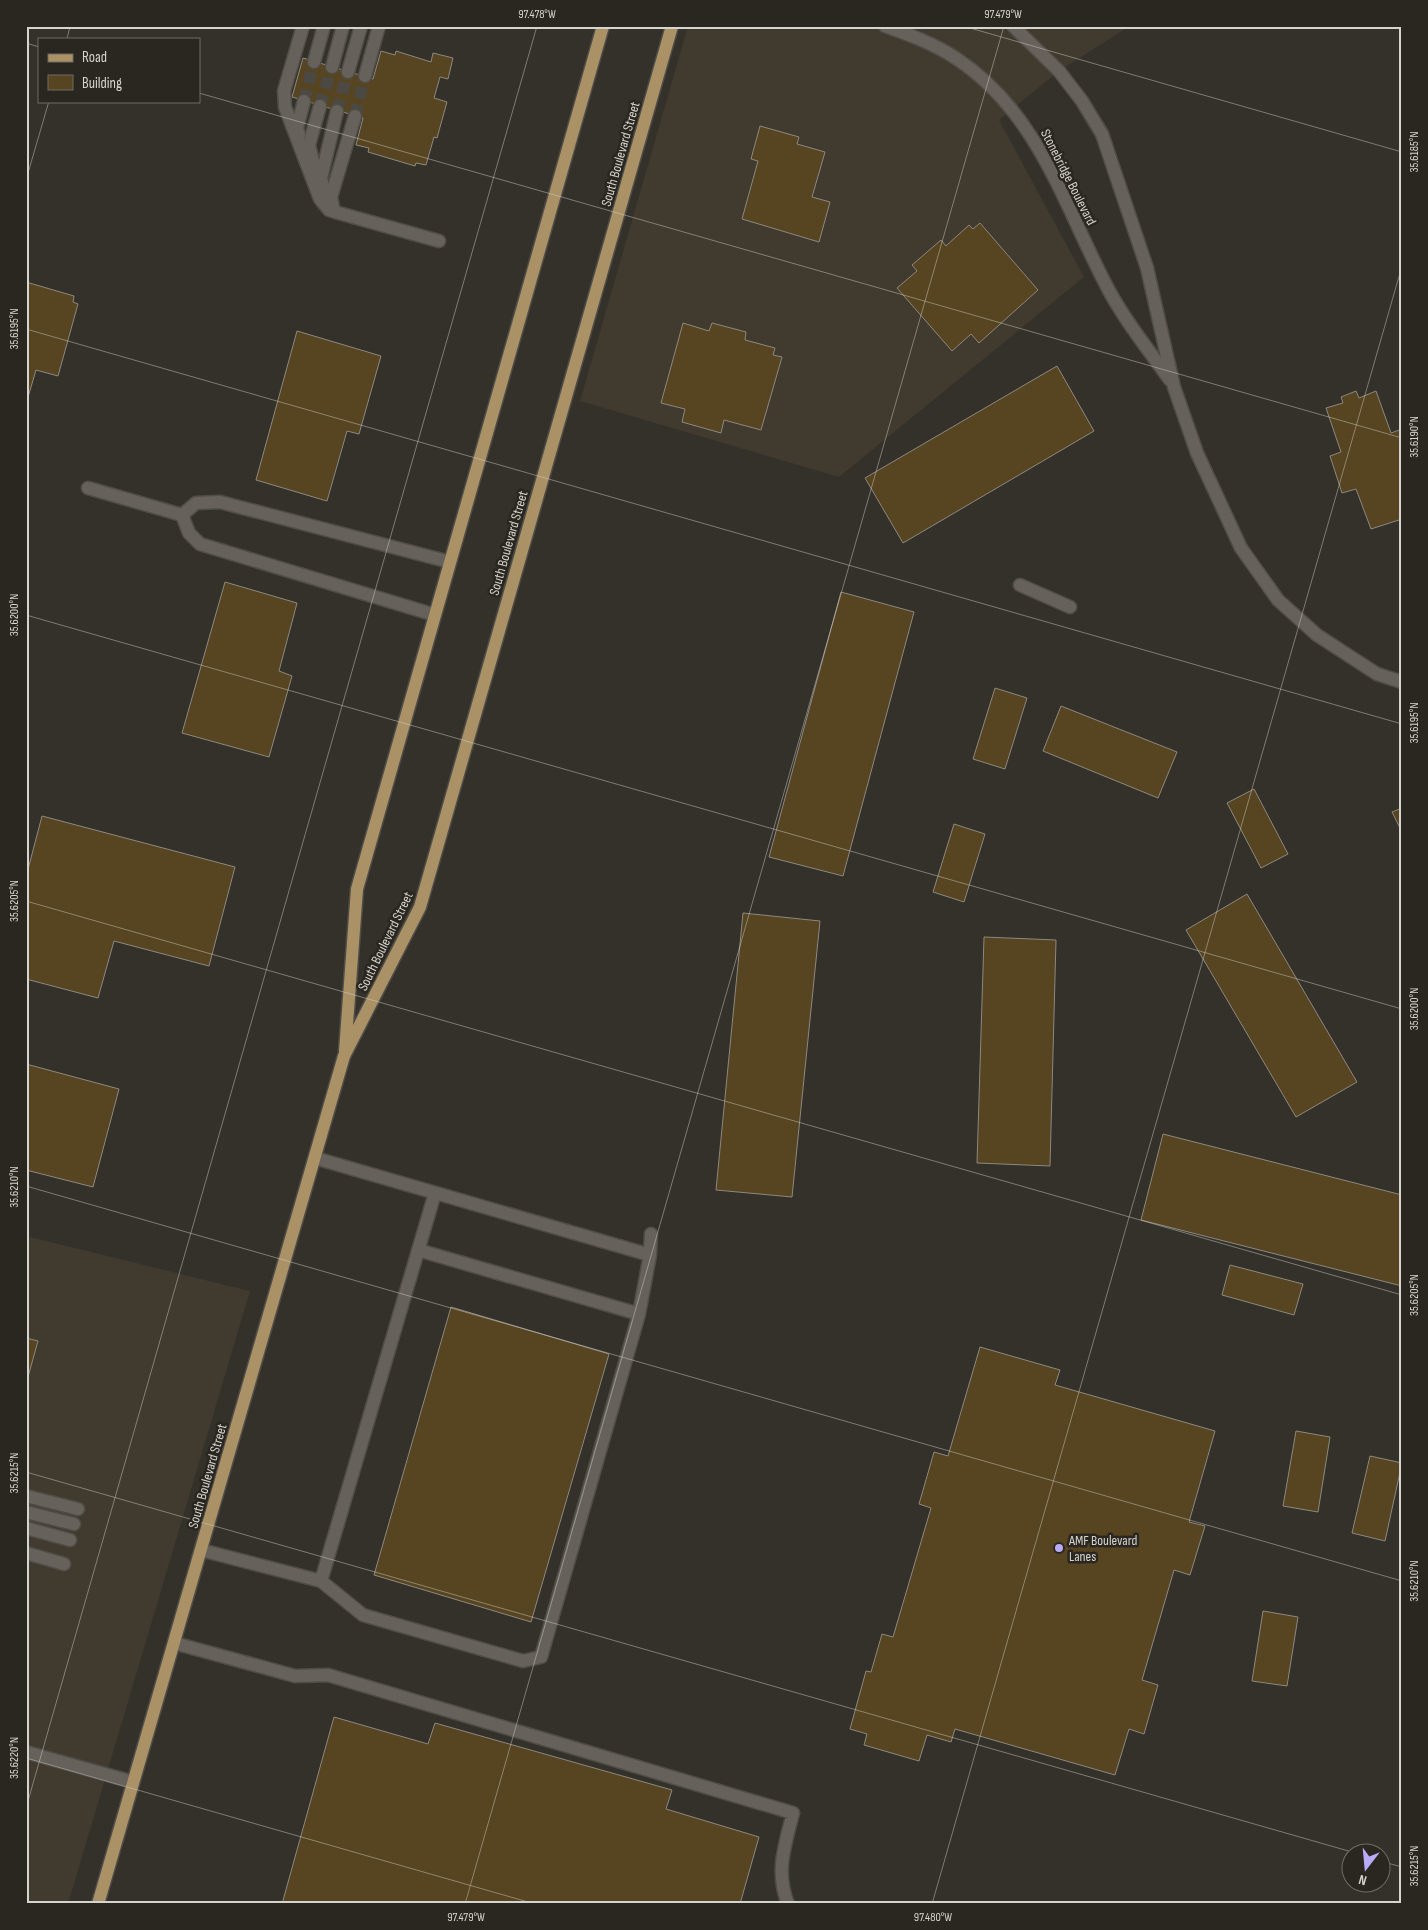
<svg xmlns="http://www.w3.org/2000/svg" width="1428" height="1930" viewBox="0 0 1428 1930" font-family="'Sofia Sans Condensed',sans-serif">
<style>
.built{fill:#413a2e}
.building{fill:#574420;stroke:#8d8981}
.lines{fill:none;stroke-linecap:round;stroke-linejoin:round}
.minor-tunnel{stroke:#4c4943;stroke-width:12;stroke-dasharray:12 6;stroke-linecap:butt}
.minor-casing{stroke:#504d48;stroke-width:15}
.major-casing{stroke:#504d48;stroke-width:15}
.minor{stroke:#66625b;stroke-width:12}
.major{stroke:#aa9266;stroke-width:12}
.ticks{fill:none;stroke:#d6d4cf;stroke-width:1;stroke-opacity:0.45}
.poi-dot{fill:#b8abf7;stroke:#2a2720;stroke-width:2}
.labels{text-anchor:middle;stroke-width:5;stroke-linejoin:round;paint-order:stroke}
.street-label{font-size:14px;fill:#d6d4cf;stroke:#2a2720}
.poi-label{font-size:14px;fill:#d6d4cf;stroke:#2a2720;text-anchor:start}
.neatline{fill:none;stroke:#d6d4cf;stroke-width:2}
.ticks-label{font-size:12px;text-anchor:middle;fill:#d6d4cf}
</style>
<rect width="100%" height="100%" fill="#34312a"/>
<path class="built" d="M688,26H1130L1059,71L999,120L1084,277L839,477L580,401Z
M26,1236L250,1291L68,1904H26Z"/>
<path class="building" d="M381,51L395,55L396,51L431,62L433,53L453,58L448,79L440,77L434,98L447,102L437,138L434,137L426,165L416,163L415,166L368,152L369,148L356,145L363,118L292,97L303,58L373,79Z
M760,126L799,137L797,144L825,152L812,197L830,202L819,242L742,219L758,161L751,159Z
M980,223L1038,290L979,343L971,334L952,351L897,288L917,271L912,265L941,240L946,246L969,225L973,229Z
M26,282L74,296L73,302L78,304L58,376L36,370L26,404Z
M683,323L709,331L712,323L746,332L745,340L775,348L773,355L782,357L761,430L724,420L721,433L682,422L685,409L661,403Z
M297,331L381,356L359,434L347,431L327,501L256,480Z
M1057,366L1094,431L903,543L865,478Z
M1356,391L1359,398L1376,391L1391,433L1402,429V519L1371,529L1356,489L1342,493L1330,456L1341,452L1326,408L1343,403L1341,397Z
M225,582L297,603L279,671L292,676L269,757L182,733Z
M841,592L914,612L843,876L769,857Z
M995,688L1027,698L1005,769L973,759Z
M1061,706L1177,752L1158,798L1043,751Z
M1254,789L1288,854L1261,868L1227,803Z
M1402,808V832L1392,812Z
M42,816L235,867L209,966L114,941L98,998L26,979V877Z
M954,824L985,834L964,902L933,892Z
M1247,894L1357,1082L1296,1117L1186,930Z
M743,913L820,921L792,1197L716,1190Z
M984,937L1056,940L1050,1166L977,1163Z
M26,1064L119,1089L93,1187L26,1170Z
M1163,1134L1402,1195V1286L1141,1220Z
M1230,1265L1303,1284L1294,1315L1222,1295Z
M451,1307L609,1354L531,1622L374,1575Z
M26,1338L38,1341L26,1384Z
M980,1347L1060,1370L1055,1385L1215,1431L1189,1522L1205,1526L1190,1575L1174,1570L1142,1680L1158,1685L1144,1734L1129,1729L1115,1775L955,1729L951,1742L927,1735L919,1761L864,1745L867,1734L850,1729L866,1671L871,1672L882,1634L893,1637L931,1508L919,1504L934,1452L948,1456Z
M1296,1431L1330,1437L1318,1512L1283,1506Z
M1370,1456L1402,1463L1385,1541L1352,1533Z
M1263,1611L1298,1617L1287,1686L1252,1681Z
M334,1717L428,1744L435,1723L672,1790L666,1809L759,1837L740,1904H282Z"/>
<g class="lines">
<path class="minor-tunnel" d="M304,101L314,62
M320,106L332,67
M337,111L348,72
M355,116L365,76"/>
<defs>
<path id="minor" d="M303,26L284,91L285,107L320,199L329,210L335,212L439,241
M885,26C910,35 935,44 957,59C1037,112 1063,202 1105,283C1122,317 1148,349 1170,380
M1013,26L1059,71L1082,101L1102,134L1147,268L1174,387L1197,453L1241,548L1278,600L1317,635L1377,674L1402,682
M314,62L324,26
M332,67L343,26
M348,72L361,26
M365,76L379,26
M299,135L297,128L304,101
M314,166L309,145L320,106
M325,195L321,178L337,111
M333,207L331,197L355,116
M88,488L182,515
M182,515L189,533L200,544L435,615
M182,515L196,503L220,502L450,562
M1020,585L1070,607
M418,1250L639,1314
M650,1255L651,1234
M26,1496L78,1509
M26,1512L74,1524
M26,1528L70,1540
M201,1550L321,1581L363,1615L523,1661L541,1657L639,1314L650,1255L315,1158
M26,1553L64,1564
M321,1581L435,1193
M174,1643L295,1676L328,1675L793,1813C785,1845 775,1872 788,1904
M26,1752L133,1782"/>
<path id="major" d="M345,1051L357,889L603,26
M98,1904L344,1056L420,907L672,26"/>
</defs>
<use href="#minor" class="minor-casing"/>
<use href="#major" class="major-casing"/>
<use href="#minor" class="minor"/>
<use href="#major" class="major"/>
</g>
<path class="ticks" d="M963,26L1402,152M67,39L70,26M26,43L39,47M199,93L1402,438M26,180L49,101M26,329L1402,724M26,615L1402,1009M26,901L1402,1295M26,1186L1402,1581M26,1472L1352,1852M26,1758L535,1904M26,1808L537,26M1380,1861L1402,1867M465,1904L1004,26M932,1904L1402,266M1399,1904L1402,1894"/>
<circle class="poi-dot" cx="1059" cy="1548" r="5"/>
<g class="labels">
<g class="street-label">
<text transform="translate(620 154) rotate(-74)" y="5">South Boulevard Street</text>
<text transform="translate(1069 177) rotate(63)" y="5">Stonebridge Boulevard</text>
<text transform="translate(508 543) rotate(-74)" y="5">South Boulevard Street</text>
<text transform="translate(385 941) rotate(-64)" y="5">South Boulevard Street</text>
<text transform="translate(207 1476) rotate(-74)" y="5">South Boulevard Street</text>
</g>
<g class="poi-label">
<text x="1069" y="1545">AMF Boulevard<tspan x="1069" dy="16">Lanes</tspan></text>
</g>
</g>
<rect width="1428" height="1930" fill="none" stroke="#2a2720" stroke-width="55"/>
<rect x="38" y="38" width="162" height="65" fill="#2a2720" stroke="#6f6c66"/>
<rect x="48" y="54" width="25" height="8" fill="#aa9266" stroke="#6f6c66"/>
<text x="82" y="62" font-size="15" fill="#d6d4cf">Road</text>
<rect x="48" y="75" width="25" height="15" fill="#574420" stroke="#6f6c66"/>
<text x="82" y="88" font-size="15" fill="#d6d4cf">Building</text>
<g transform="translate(1366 1868) rotate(196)"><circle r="24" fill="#2a2720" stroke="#6f6c66"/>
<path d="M0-4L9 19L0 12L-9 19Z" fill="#b8abf7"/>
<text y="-8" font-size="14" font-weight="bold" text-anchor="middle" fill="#d6d4cf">N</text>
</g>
<rect x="28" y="28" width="1372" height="1874" class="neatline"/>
<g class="ticks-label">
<text x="537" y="18">97.478°W</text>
<text x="1003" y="18">97.479°W</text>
<text transform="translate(1414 152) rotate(-90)" y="4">35.6185°N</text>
<text transform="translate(14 329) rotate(-90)" y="4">35.6195°N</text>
<text transform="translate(1414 437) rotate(-90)" y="4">35.6190°N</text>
<text transform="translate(14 615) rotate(-90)" y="4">35.6200°N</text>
<text transform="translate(1414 723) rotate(-90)" y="4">35.6195°N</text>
<text transform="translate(14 901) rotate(-90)" y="4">35.6205°N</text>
<text transform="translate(1414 1009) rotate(-90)" y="4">35.6200°N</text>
<text transform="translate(14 1187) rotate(-90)" y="4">35.6210°N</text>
<text transform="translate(1414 1295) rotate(-90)" y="4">35.6205°N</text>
<text transform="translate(14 1473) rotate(-90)" y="4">35.6215°N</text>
<text transform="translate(1414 1581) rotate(-90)" y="4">35.6210°N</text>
<text transform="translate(14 1758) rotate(-90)" y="4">35.6220°N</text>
<text transform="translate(1414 1866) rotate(-90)" y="4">35.6215°N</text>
<text x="466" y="1921">97.479°W</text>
<text x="933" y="1921">97.480°W</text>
</g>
</svg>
